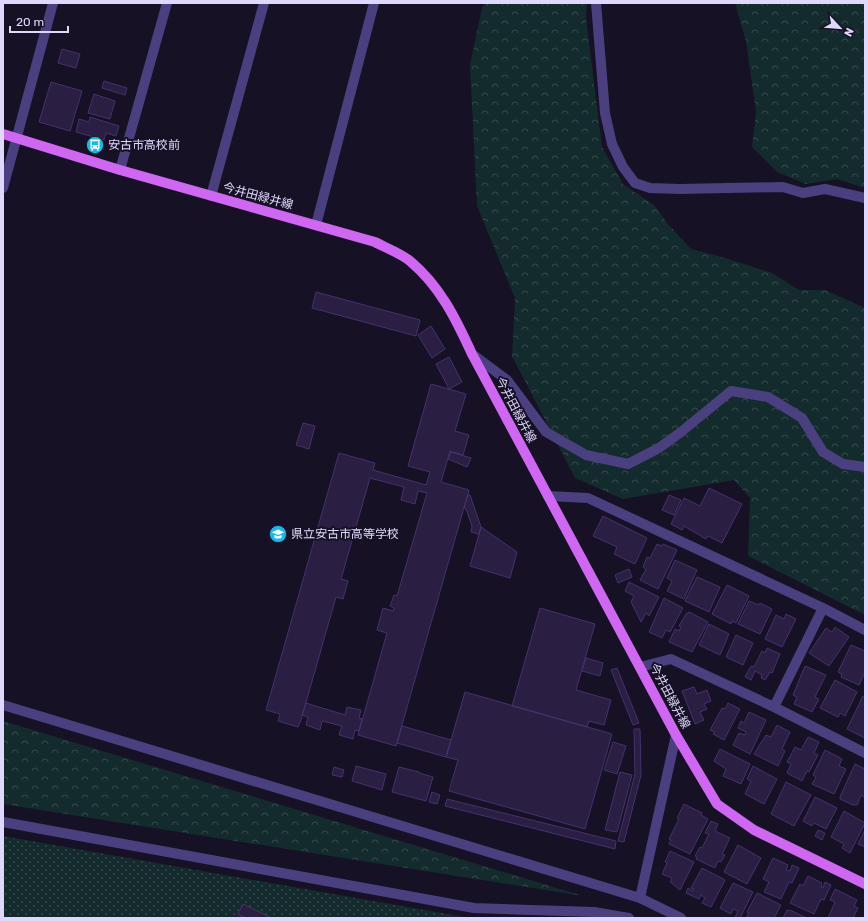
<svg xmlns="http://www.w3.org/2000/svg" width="868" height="921" viewBox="0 0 868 921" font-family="Rubik,'Noto Sans JP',sans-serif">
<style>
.grass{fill:url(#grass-dots)}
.forest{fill:url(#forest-crowns)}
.building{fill:#2a1e43;stroke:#45326d}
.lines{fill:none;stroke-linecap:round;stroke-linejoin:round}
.minor{stroke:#4a407f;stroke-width:10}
.major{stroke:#d067f2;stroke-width:10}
.labels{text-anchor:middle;stroke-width:4;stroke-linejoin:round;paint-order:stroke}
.poi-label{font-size:12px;fill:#e0d7fc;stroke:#161124;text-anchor:start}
.street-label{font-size:12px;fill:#e0d7fc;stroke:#161124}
</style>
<defs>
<pattern id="grass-dots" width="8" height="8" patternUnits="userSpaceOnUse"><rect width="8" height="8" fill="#142b2d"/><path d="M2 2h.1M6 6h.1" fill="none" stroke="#36494c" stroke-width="1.8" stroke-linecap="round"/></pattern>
<pattern id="forest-crowns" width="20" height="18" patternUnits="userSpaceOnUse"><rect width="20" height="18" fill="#142b2d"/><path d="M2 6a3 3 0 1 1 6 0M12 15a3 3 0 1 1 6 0" fill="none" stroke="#36494c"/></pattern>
</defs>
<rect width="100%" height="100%" fill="#161124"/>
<path class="grass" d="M3,836L470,918H3Z"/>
<path class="forest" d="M485,3H587L586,18L602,147L623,184L654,205L668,224L691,249L722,257L772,273L799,290H825L865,308V615L748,556L750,498L734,480L623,499L575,478L512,356L515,298L477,206L470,65L482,8Z
M735,3H865V188L837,179L806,184L777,172L752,147L756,112L746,41Z
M3,721L583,896L3,804Z"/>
<path class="building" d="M62,49L80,54L76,68L58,63Z
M104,81L127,88L125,95L102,88Z
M51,82L82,91L70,131L39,122Z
M94,94L115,101L110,119L88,113Z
M90,117L119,126L116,136L106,133L104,140L76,132L79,119L89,122Z
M316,292L420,320L416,336L312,308Z
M431,326L445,349L432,358L418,335Z
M449,357L462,382L449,389L436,364Z
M431,384L466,394L455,431L469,435L463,455L450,451L441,482L469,490L396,746L358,735L387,633L377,630L383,608L393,611L394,608L390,606L394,595L397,596L427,493L418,491L415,504L401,500L404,487L370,478L341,579L348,581L343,599L336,597L301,720L298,727L278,721L280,714L266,710L339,453L375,463L373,470L426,485L430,472L408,466Z
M303,423L315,426L309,449L296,445Z
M451,452L471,458L467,467L448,459Z
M709,488L742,504L722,543L708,536L706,539L684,526L682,530L671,524L684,498L700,506Z
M468,495H470L481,527L479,534L471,532L472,526L466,509L464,508Z
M669,495L681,500L674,515L662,510Z
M603,516L647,538L635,564L614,554L617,547L593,536Z
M481,527L517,552L510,578L470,566Z
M657,544L662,546L663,544L677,550L658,589L640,580L646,569L643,567L647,557L650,558Z
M675,560L697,570L684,599L667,591L672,581L667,578Z
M629,569L632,577L618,583L615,575Z
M697,577L720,587L709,612L685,601Z
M629,582L659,597L649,616L646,613L641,622L631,602L634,596L625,591Z
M727,585L749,596L736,623L732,621L731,624L712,614Z
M664,598L683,608L670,632L666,630L662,638L649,632Z
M749,601L759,605L760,603L772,609L760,634L738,624Z
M540,608L595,624L576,690L611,700L604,725L589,721L587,727L512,706Z
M689,612L708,622L692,652L669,642L675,629L679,631L681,627L679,626L686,614Z
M786,614L796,619L782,647L765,639L776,615L784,619Z
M709,624L729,634L720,655L699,645Z
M835,627L849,637L829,666L809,653L826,628L832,632Z
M736,635L753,643L743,665L726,657Z
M851,645L865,651V672L859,685L841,677L842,674L838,672Z
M767,648L780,654L772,673L770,672L765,680L761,678L762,675L755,671L751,680L745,677L751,666L754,667L762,651L765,653Z
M586,658L603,663L600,676L582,671Z
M805,666L826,675L815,697L819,699L812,712L794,704L797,697L793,695Z
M617,668L639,723L633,725L611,670Z
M835,680L857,692L845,716L840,713L838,717L820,708Z
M694,687L697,694L707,690L711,701L704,704L707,709L700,712L704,720L695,724L682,691Z
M465,692L612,734L585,829L449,791L458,760L446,757Z
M863,696L865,697V738L847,729Z
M306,703L345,715L347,707L361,710L359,718L362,719L359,731L355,730L353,739L339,735L342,726L322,721L320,730L306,725L308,717L302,715Z
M728,703L740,709L724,740L713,734L715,732L710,730L722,708L725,709Z
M749,712L766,720L750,754L733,745L739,733L745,735L746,732L738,728L741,721L744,723Z
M777,725L790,732L782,749L785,751L778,766L754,754L766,735L771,737Z
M402,726L451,740L446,757L397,743Z
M634,729H640L641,775L624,842L618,841L635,774Z
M808,737L819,742L814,753L818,755L809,772L807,771L802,781L787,773L791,764L787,762L795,747L801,750Z
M613,742L626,746L617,774L604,770Z
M720,749L750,764L741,784L723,776L726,769L714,761Z
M825,750L842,759L839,766L846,769L834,794L812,784L816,777L813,775Z
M855,764L865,769V794L864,797L861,795L857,805H853L840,799V797Z
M356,766L386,774L382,790L352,781Z
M753,766L777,779L764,804L745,794L751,781L747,779Z
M334,767L344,770L342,777L332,775Z
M399,767L419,772V773L433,777L426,801L392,792Z
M620,772L632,775L617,832L605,830Z
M786,782L811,795L794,826L771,814Z
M432,792L440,795L437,804L429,802Z
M815,797L837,808L826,829L814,823L812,826L803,821Z
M447,799L616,841L615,849L445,806Z
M684,804L702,813L701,815L708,819L690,854L669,844L671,840L669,839L679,819L677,818Z
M844,811L865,823L850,853L842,848L844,844L831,837Z
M711,821L718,824L715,831L730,838L722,854L725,855L721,862L718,861L715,868L696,859L697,857L695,856L700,847L702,848L709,834L705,833Z
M818,830L825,833L822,840L815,836Z
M865,830V847L858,844Z
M738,845L761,858L747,884L724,872Z
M670,851L694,862L680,890L670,882L672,878L662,874L667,863L665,862Z
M773,858L788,865L786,870L790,871L792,865L799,868L792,883L789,882L781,899L764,892L769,882L763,879Z
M702,868L725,880L711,907L702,903L705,898L701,895L699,899L686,893L688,888L693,891L694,889L691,888Z
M808,876L822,883L821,887L823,888L825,882L831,885L824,900L821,899L814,914L790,903L800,884L803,886Z
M733,883L753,892L740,918H735L738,911L733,909L731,914L720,908Z
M835,889L857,900L854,906L858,908L853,918H828L835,902L830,900Z
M757,893L781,905L774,918H746L749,913L747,912Z
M243,904L270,917L269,918H246L238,914Z
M787,910L792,911L807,918H783Z"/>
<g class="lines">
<path class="minor" d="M596,3L605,113L612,144L623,167L635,183L650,188L680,189L783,187L803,193L825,189L865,198
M120,170L167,3
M3,188L53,3
M211,196L264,3
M316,225L374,3
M472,354L507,380L546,432L586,455L628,464L659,448L681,432L731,391L768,397L802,418L823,452L843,464L865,467
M548,496L588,498L823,608L865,630
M640,667L671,659L774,707L865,753
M3,705L640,898L681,918
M774,707L823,608
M3,822L474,908L594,912L629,918
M640,898L676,735"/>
<path class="major" d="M3,134L120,170L375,242C386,248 400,253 410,261C440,286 456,319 472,354L676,735L717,804L754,830L865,884"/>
</g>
<defs>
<symbol id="bus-disc" viewBox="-11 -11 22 22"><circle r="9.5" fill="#14baeb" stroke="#161124"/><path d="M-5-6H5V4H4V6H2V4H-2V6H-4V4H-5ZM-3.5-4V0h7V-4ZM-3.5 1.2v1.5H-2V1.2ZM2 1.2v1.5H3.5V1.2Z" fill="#fff"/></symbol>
<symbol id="school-disc" viewBox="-11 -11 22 22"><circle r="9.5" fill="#14baeb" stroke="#161124"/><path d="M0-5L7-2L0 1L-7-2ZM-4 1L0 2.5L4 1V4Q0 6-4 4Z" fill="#fff"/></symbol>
</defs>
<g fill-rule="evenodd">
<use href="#bus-disc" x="85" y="135" width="20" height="20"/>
<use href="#school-disc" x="268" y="524" width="20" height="20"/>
</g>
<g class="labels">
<g class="poi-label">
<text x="108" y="149">安古市高校前</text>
<text x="291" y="538">県立安古市高等学校</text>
</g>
<g class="street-label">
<text transform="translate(258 196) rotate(15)" y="4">今井田緑井線</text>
<text transform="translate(516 410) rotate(62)" y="4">今井田緑井線</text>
<text transform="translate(670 696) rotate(62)" y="4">今井田緑井線</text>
</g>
</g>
<rect width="868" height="921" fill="none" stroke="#e0d7fc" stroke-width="8"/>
<g transform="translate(840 28) rotate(116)" stroke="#161124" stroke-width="3" paint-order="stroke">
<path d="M0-3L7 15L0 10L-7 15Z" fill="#e0d7fc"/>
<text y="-6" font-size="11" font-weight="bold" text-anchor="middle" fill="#e0d7fc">N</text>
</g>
<path d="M10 26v6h58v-6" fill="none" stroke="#e0d7fc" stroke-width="2"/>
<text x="16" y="26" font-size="12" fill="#e0d7fc" stroke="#161124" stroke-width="3" paint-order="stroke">20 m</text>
</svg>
